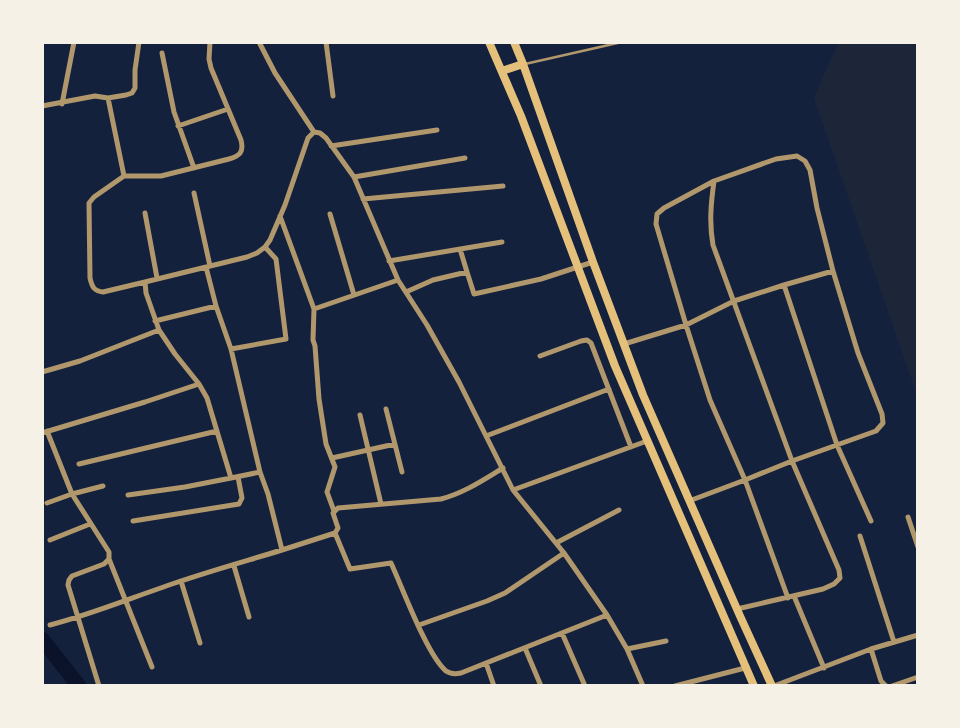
<svg xmlns="http://www.w3.org/2000/svg" width="960" height="728" viewBox="0 0 960 728" font-family="'Golos Text',sans-serif">
<style>
.green{fill:#1d2539}
.lines{fill:none;stroke-linecap:round;stroke-linejoin:round}
.river{stroke:#0b132b;stroke-width:15}
.service{stroke:#b1986c;stroke-width:2.5}
.minor{stroke:#b1986c;stroke-width:5}
.primary{stroke:#e5c07b;stroke-width:8}
</style>
<rect width="100%" height="100%" fill="#14213d"/>
<path class="green" d="M838,43H917V395L814,98Z"/>
<g class="lines">
<path class="river" d="M42,639L79,686"/>
<path class="service" d="M525,64L622,42"/>
<path class="minor" d="M259,42L275,73L314,132
M326,42L333,96
M162,53L174,112L194,168
M108,98L126,95L132,93L135,88V70L139,42
M62,104L74,42
M42,106L95,96L108,98L124,176
M178,126L228,109
M331,146L437,130
M354,177L465,158
M194,193L210,266
M363,199L503,186
M145,213L157,278
M330,214L354,295
M280,216L314,309L313,340L315,346L319,399L326,444L335,467L327,492L334,511
M460,249L467,272
M389,261L502,242
M206,267L216,306L231,349L260,472
M145,282L103,292C94,291 92,287 90,278L89,203L94,197L124,176H161L229,159C240,156 244,152 241,140L211,68L209,59L210,42
M784,285L837,445L871,521
M406,292L433,280L467,272L474,294L541,279L593,262
M314,309L398,280
M155,321L216,306
M624,344L686,325L734,301L784,285L833,271L858,353L882,414L883,423L876,431L792,461L839,570L840,578L834,584L823,589L737,609
M231,349L286,339L276,259L265,247
M540,356L581,341L587,340L591,343L631,447
M42,372L80,361L159,330
M386,409L402,472
M360,415L381,504
M47,431L72,494L109,552V559L104,564L72,576L69,580L68,585L99,686
M42,433L145,402L199,384
M486,436L609,389
M332,458L395,444
M79,464L217,431
M503,468C483,480 464,493 441,499L338,508L333,513L338,528L335,533L282,550L268,494L260,472L231,478L207,398L199,384L175,354L159,330L146,293L145,282L247,257L257,253L265,247L270,240L285,205L308,138L314,132L320,133L326,138L354,177L398,280L427,325L459,382L513,490L564,553L607,615L627,649L643,686
M513,490L647,441
M128,495L185,487L231,478
M689,501L745,480L710,400L686,325L656,224L657,214L664,208L714,181
M47,503L72,494L103,486
M908,517L918,547
M133,521L239,504L242,498L238,477
M335,533L350,569L391,563C403,589 427,655 446,671C450,674 456,674 461,673L607,615
M860,536L894,642
M50,540L90,524
M556,543L619,510
M109,559L152,667
M234,566L249,617
M181,581L200,643
M794,596L824,668
M788,598L745,480L792,461L713,245C709,223 711,203 714,181L776,159L797,156L805,161L810,170L817,208L833,271
M50,625C93,614 133,597 175,583C210,571 246,561 282,550
M419,625L487,601L505,593L564,553
M562,633L585,686
M525,648L541,686
M627,649L666,641
M871,649L881,681L886,686
M486,663L494,686
M675,686L745,668
M774,686L871,649L918,635
M892,686L918,677"/>
<path class="primary" d="M489,42L521,116L615,366L754,686
M514,42L523,64L593,262L643,395L740,616L772,686
M502,71L523,64"/>
</g>
<rect width="960" height="728" fill="none" stroke="#f6f1e7" stroke-width="88"/>
</svg>
